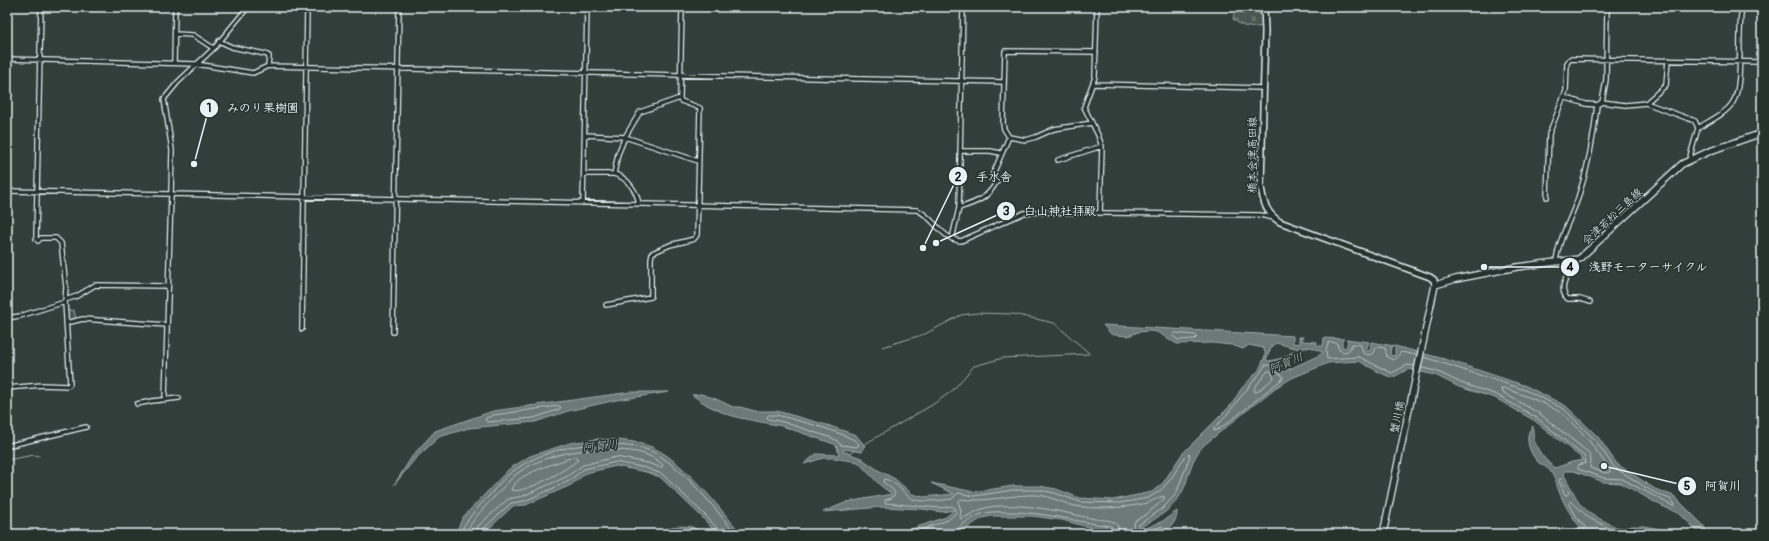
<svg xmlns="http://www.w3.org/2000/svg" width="1769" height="541" viewBox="0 0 1769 541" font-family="Pangolin,'Klee One',sans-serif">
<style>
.cemetery{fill:url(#cemetery-stones);stroke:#98a4a4}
.park{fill:url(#park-crowns);stroke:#98a4a4}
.water{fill:#6d7978;stroke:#9ea9ab;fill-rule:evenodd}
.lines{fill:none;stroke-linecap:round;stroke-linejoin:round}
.shore{stroke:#b7c1c5;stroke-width:1}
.stream{stroke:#9ea9ab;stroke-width:1}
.street-casing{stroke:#e8f1f8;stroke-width:6}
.secondary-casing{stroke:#e8f1f8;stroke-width:8}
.primary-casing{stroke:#e8f1f8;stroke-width:8}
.street{stroke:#26332d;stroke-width:3.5}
.secondary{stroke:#26332d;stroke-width:5}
.primary{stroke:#26332d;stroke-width:5.5}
.labels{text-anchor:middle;stroke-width:3;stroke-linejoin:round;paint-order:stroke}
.street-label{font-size:11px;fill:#e8f1f8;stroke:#26332d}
.water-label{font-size:12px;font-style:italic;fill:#b1bbbe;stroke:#26332d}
.leader{fill:none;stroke:#e8f1f8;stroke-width:1.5}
.callout-dot{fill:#e8f1f8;stroke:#26332d;stroke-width:1.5}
.mark-label{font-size:12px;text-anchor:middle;font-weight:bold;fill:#111}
.callout-label{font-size:12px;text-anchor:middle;font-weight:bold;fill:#e8f1f8;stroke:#26332d;stroke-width:3;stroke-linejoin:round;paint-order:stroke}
</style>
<defs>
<pattern id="cemetery-stones" width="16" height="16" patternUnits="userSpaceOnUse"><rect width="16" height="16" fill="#495651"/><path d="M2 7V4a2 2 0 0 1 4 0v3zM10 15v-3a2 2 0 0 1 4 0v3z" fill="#636f6b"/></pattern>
<pattern id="park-crowns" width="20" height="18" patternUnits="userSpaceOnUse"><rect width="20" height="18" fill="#495651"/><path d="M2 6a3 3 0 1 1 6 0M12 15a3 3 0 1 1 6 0" fill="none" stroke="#636f6b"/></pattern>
</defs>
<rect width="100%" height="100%" fill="#323e39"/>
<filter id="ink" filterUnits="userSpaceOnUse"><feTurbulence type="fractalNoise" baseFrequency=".025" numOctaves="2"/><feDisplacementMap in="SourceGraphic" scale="8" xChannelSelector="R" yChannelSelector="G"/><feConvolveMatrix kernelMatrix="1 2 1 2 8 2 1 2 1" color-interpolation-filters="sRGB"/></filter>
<g filter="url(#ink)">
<path class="cemetery" d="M1242,10H1261L1262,26C1250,29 1242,27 1233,19L1234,14Z"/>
<path class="park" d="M74,310L76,319L68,321L67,311Z"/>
<path class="water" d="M1103,325L1293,336V343L1299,344V337H1303L1302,341L1317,342V346H1323L1324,338L1344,339L1342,340V347L1346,348L1348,341L1346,339L1369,342L1366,350L1370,351L1371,342L1394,346L1391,347L1390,355L1395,356V346L1448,360L1526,386L1566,406L1598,437L1617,464L1655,489L1674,496L1703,525L1708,534H1700L1680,514L1660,505L1621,483L1604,482L1574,471H1565L1563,473L1579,503L1592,515L1616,527L1626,528L1632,526H1643L1690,534H1551L1582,529C1571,517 1564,504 1558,489C1556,484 1555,479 1552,474C1549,468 1543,466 1538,462C1529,453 1523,435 1533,426C1532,444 1541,457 1555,468L1572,462L1584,460L1535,421L1495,398L1459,387L1435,375L1408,369L1392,378L1377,371L1359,361L1328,363L1292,378L1275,388L1204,445C1187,464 1191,477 1180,496C1171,510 1155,520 1140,527L1146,528L1163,521L1177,511C1178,520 1170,529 1163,534H1101L1113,530L1096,529L1062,520L1032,516H992L982,518L958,534H897L946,517L954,510L942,512L922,509L882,507L823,512L847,502L892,494L881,486L858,462L833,458H823L804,464L816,454L839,455L837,447L834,444L782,426L740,418L726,414L707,405L692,395L701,394L716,399L733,407H740L755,411H777L827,425L856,435L865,446L862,452L844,449L843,451L861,458L878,470L895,479L912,494L923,497L954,494L931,483L974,492L1013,486H1039L1056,489L1080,498L1113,500L1152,492L1163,483L1182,454L1232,404L1241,389L1259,370L1265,356V352L1263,348L1249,345L1243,349L1232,345L1212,343L1177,344L1157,332L1150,331L1138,332L1128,336L1115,335L1111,334ZM1276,343L1299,349L1311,347L1322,352V354L1283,372L1280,368L1283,363L1294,351L1283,358L1269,361L1266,360L1271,348Z
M631,392H669L616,400L568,411L535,422L469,428L439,437L415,459L394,485L413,455L435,431L493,411Z
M598,439C614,440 631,440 646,445C678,454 720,508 741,534H717L701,516L660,477L646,472L616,466L586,473L571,485L526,505L513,506L483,534H455L463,517L509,469L530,456L570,443Z
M680,526L692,527L708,534H662L671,527Z"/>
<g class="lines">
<path class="shore" d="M1175,333L1195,335L1197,337L1195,339L1178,340L1173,336Z
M1265,365H1275L1277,372L1283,376V379C1270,387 1223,430 1214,431V428C1226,417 1234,405 1244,393C1251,383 1260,376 1265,365Z
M1414,366L1407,365L1392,373L1359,357L1327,359L1326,350L1329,342L1337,343L1339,350L1345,352L1349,350L1352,344L1361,345L1363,353L1369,355L1374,353L1376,347L1385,348L1387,357L1393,360L1397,358L1401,352L1416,355
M1422,368L1436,371L1461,383L1497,395L1537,418L1585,457L1586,463L1578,465V469L1604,478L1622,479L1673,506L1675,505L1672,500L1653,492L1614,467L1595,440L1564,409L1525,390L1424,357
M1268,371H1271L1274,378L1257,392H1255L1254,389Z
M1504,388C1523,395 1544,402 1561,413C1580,426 1597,451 1610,470V472L1605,473L1590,468L1591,459L1589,453L1540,414L1502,392L1501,389Z
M559,406L561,407L560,409L534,418L487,422L485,420L486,418L494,415Z
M769,415H777C791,419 855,434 859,445L857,447L841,445L836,440L829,437L783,422L768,419L767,417Z
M573,457H577L578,460C567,469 524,495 511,490C516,473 558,463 573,457Z
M1560,479H1562L1569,493L1567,495H1565L1559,481Z
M459,534C467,519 477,508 489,496C496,488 503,478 512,472C541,450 581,442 616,445C631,446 647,447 660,456C690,476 713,506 736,534
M465,534C472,520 482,510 493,498C500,491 507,483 514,476C540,454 586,447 618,450C635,451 651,453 663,465L661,468L648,463L616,457L583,465L566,477L523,496L508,499L478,526L476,534
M481,534L482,530L511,503L525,501L569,481L584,469L616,462L646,468L662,474L703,513L719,530L720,534
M909,534L948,520L956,513V509L952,506L941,508L885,503V500L892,498L895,493L893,490L883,482L884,479C895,481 901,490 909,497C917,504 942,500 952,499L958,493L974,496L1013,490H1039L1055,493L1080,502L1120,503L1148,498L1160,491L1171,479L1181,462L1189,454L1190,456L1176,494L1162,509L1138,525L1139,530L1145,532L1162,526L1164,528L1161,534
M956,534C957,528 963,524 968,521C972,519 977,515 982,514C991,511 1000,512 1009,512C1046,512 1075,522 1111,526L1114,530L1113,534
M1118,534V526C1112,518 1104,521 1095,519C1061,512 1025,502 989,507C978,509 971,515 961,519L960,517L961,510L958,502L961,499C986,503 1011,494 1037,495C1052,496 1065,505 1081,507C1104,509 1124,508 1147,503C1153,501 1158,497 1164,496V499L1147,514L1135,521L1133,527L1136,534
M1578,534L1583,532L1585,527L1577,518L1569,503L1571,501L1589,518L1615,531L1626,532L1633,530H1642L1671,534"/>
<path class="stream" d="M882,347L925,334L961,315L977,313L1013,314L1054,323L1089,353
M863,445L932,405L952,391L974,366L1003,358L1089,354
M850,454L855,450
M7,460L34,455L39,456"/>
<defs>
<path id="street" d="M1097,7L1095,77L1084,107L1098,135L1102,147L1100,213
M175,34L193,35L213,48
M219,41L232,47L265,54L269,56L268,66
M7,59L196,64L253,73L268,66L1004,82
M174,63L175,7
M1094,84L1263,88
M1563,97L1586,104L1597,105L1602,102L1625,105L1636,104L1646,103L1666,85L1668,60
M680,98L682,7
M1602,102L1606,80L1607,7
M1646,103L1695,121L1698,128L1689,160
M1092,123L1054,129L1036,137L1026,140L1009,137L1004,129L1003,124L1005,51L1096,52
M1698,128C1709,121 1726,114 1733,102C1744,85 1737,31 1742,7
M960,151H990L1001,153
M1058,160L1102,146
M584,174H614L618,154L625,137L585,135
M614,174C627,177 637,191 639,204
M7,191L171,194L172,150L164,99L178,82L215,47L248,7
M1547,197L1549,134L1566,91L1567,63L1570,59L1762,62
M583,203L587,7
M959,208C978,202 988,198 997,181L993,174L1009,137
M952,239L959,208L963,7
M1579,259C1572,268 1555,288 1568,299H1580L1590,302
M1556,262C1558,240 1571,219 1578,198C1588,168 1594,137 1597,105
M65,300L77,296L95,285L168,286
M606,305L651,297V259L652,253L670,245L694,239L697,235L700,108L681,101L680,98L640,112L625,137L698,161
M7,318L20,316L65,302L66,287L61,243L56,238H41L38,241L36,239L41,7
M66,323L83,319L167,325
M302,329L307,7
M393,332L399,7
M7,388L42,385L68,386L70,384L65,302
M165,399L171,194L917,210C934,217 942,240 961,241L1024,213L1031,212L1260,215L1274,218
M137,404L152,401L179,398
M7,446L86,427"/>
<path id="secondary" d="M1264,7L1265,31L1261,186C1263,202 1266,213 1280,222L1430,277L1434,280L1435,285"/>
<path id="primary" d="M1383,534L1435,285L1456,279L1517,267L1579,259L1682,164L1710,151L1762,133"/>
</defs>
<use href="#street" class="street-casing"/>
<use href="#secondary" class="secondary-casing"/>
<use href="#primary" class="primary-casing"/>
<use href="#street" class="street"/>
<use href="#secondary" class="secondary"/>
<use href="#primary" class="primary"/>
</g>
</g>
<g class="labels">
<g class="street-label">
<text transform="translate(1252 155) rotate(-90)" y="4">橋本会津高田線</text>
<text transform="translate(1612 216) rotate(-43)" y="4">会津若松三島線</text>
<text transform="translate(1397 417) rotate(-78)" y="4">蟹川橋</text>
</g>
<g class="water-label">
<text transform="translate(1286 363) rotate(-23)" y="4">阿賀川</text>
<text transform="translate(600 446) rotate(-6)" y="4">阿賀川</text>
</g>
</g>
<path class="leader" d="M194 164L209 108M923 248L958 176M936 243L1006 211M1484 267L1570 267M1604 466L1687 486"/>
<g class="callout-dot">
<circle cx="194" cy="164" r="4"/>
<circle cx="923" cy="248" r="4"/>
<circle cx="936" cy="243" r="4"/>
<circle cx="1484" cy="267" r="4"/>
<circle cx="1604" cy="466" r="4"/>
<circle cx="209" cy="108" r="10"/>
<circle cx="958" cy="176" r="10"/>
<circle cx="1006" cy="211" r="10"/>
<circle cx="1570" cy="267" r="10"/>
<circle cx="1687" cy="486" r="10"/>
</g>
<g class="mark-label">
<text x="209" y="112">1</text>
<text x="958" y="181">2</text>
<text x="1006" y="215">3</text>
<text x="1570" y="271">4</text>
<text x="1687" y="490">5</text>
</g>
<g class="callout-label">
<text x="263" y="112">みのり果樹園</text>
<text x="994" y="181">手水舎</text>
<text x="1060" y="215">白山神社拝殿</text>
<text x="1648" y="271">浅野モーターサイクル</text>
<text x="1723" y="490">阿賀川</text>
</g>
<rect width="1769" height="541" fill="none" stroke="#26332d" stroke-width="24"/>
<rect x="12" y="12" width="1745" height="517" fill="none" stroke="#e8f1f8" stroke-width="1.5" filter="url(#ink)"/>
</svg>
